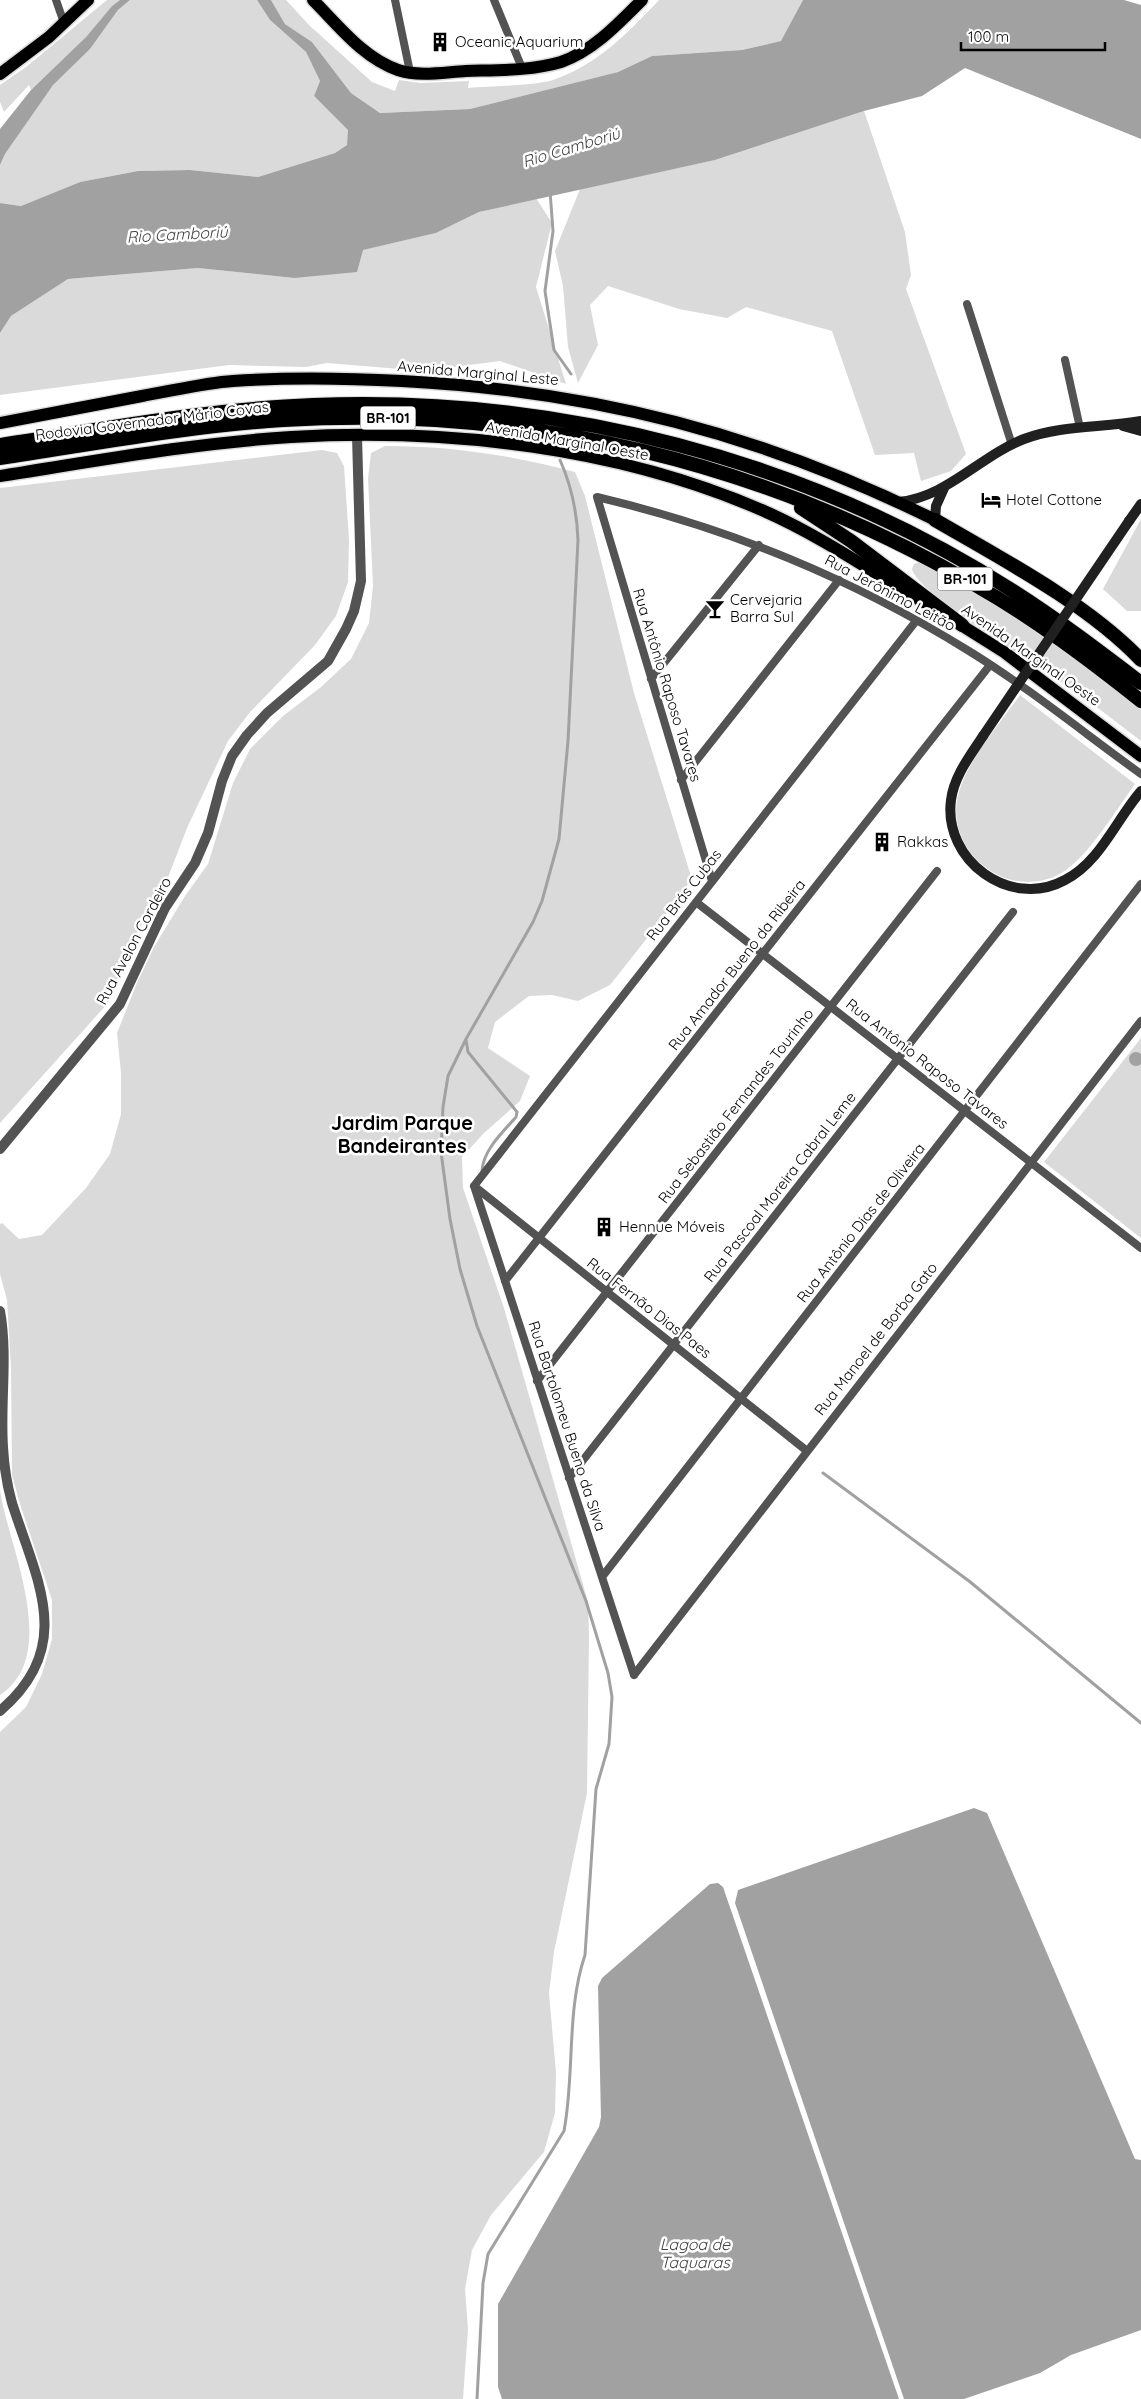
<svg xmlns="http://www.w3.org/2000/svg" width="1141" height="2399" viewBox="0 0 1141 2399" font-family="Quicksand,sans-serif">
<style>
.green{fill:#dadada}
.water{fill:#a1a1a1}
.lines{fill:none;stroke-linecap:round;stroke-linejoin:round}
.stream{stroke:#a1a1a1;stroke-width:3}
.primary-casing{stroke:#dbdbdb;stroke-width:15}
.motorway-casing{stroke:#dbdbdb;stroke-width:16}
.minor{stroke:#535353;stroke-width:8}
.tertiary{stroke:#535353;stroke-width:10}
.secondary{stroke:#202020;stroke-width:10}
.primary{stroke:#000;stroke-width:12}
.motorway{stroke:#000;stroke-width:14}
.secondary-bridge{stroke:#202020;stroke-width:10}
.labels{text-anchor:middle;stroke-width:5;stroke-linejoin:round;paint-order:stroke}
.shield{fill:#fff;stroke:#4c4c4c;stroke-width:1}
.shield-label{font-size:14px;font-weight:bold;fill:#000}
.poi-label{font-size:15px;fill:#000;stroke:#fff;text-anchor:start}
.street-label{font-size:15px;fill:#000;stroke:#fff}
.water-label{font-size:16px;font-style:italic;fill:#424242;stroke:#fff}
.district-label{font-size:20px;font-weight:bold;fill:#000;stroke:#fff}
</style>
<rect width="100%" height="100%" fill="#fff"/>
<path class="green" d="M107,0H120L112,6L86,37L31,90L29,85L4,112L0,102V85L26,67Z
M130,0H257L270,20L306,52L320,81L314,96L349,130L347,145L335,153L258,177L190,170L138,171L80,182L21,206L0,203V165L5,154L53,84L90,49L118,10Z
M271,0H286L309,25L372,82L395,91L399,80L421,83L469,81L468,88C491,86 533,86 553,80C597,65 628,33 659,0H803L782,41L742,50L652,56L618,72L470,109L380,113L351,93L312,42L285,24Z
M864,111L905,232L911,275L906,289L966,454L951,471L921,481L914,453L875,455L832,331L746,307L727,318L679,309L608,286L590,305L598,345L578,383L568,347L563,286L555,251L580,189L715,160Z
M536,198L552,223L536,287L566,384L500,361L424,371L327,363L306,367L229,365L0,395V333L11,316L68,279L198,268L294,278L362,250L436,233L479,212Z
M385,446C449,446 512,455 575,472L585,496L634,693L690,873V881L678,899L610,985L578,1001L552,995L529,996L495,1022L488,1048L530,1076L520,1101L484,1133L462,1157L463,1188L504,1308L588,1602L589,1636L587,1793L554,1952L549,1993L556,2073L555,2113L544,2152L491,2215L472,2250L465,2289L468,2329L463,2399H0V1732L26,1707L42,1674L52,1639V1600L20,1504L12,1475L11,1368L7,1300L0,1274V1224L2,1223L19,1239L42,1235L86,1188L110,1154L121,1114V1073L117,1033L137,983L154,947L185,896L208,864L233,783L250,749L283,716L321,687L351,659L369,623L373,586L368,478L371,453Z
M322,450L337,453L344,466L349,540L348,582L336,616L315,645L250,712L228,741L187,828L167,880L137,933L108,1003L0,1123V488Z
M1141,519V611H1127L1103,589Z
M919,562L971,588L1051,642L1141,709V741C1121,726 1101,710 1081,695C1053,675 916,593 912,569L914,564Z
M1020,695L1135,784C1116,810 1091,852 1066,870C1012,907 941,852 959,792C967,761 1001,722 1020,695Z
M1141,1038V1238L1044,1162Z
M0,1490C8,1546 62,1654 0,1695Z"/>
<path class="water" d="M120,0H130L118,10L90,49L53,85L5,154L0,165V129L31,90L86,37L112,6Z
M257,0H271L285,24L312,42L351,93L380,113L470,109L618,72L652,56L742,50L781,41L803,0H1124L1141,5V139L965,68L922,96L864,111L715,160L479,212L436,233L363,250L357,272L294,278L198,268L68,279L11,316L0,333V203L21,206L80,182L138,171L190,170L258,177L335,153L347,145L348,130L314,96L320,81L306,52L270,20Z
M1129 1059a7 7 0 1 1 14 0a7 7 0 1 1-14 0Z
M974,1808L987,1813L1135,2159L1141,2160V2330L1071,2355L1040,2373L964,2399H904L735,1903L738,1890Z
M718,1883L723,1887L899,2399H502L498,2387V2304L599,2127L601,2117L598,1986L602,1978L710,1884Z"/>
<g class="lines">
<path class="stream" d="M550,191L553,231L545,291L554,350L571,374
M466,1040L468,1052L517,1112L516,1117C503,1132 483,1150 482,1171
M823,1473L969,1581L1141,1723
M477,2399L483,2283L488,2254L564,2131C575,2073 566,2011 585,1955L596,1789L609,1744L612,1697L608,1673L586,1601L477,1326L460,1269L450,1219L441,1152L443,1107L448,1076L466,1039L533,922L542,901L559,839L568,741L578,540C577,511 572,487 560,460"/>
<defs>
<path id="primary" d="M313,0C338,25 363,58 398,70C419,77 445,72 466,71C497,70 531,71 561,62C593,51 619,23 642,0
M0,74L49,37L88,0
M0,423C47,414 95,405 142,396C172,391 203,383 233,381C289,377 346,378 402,381C594,391 762,434 935,520
M0,476C96,461 194,443 291,437C449,428 618,447 764,511C819,535 871,571 923,602
M953,620L1004,652L1141,756"/>
<path id="motorway" d="M0,445C104,429 208,409 313,405C557,395 807,459 1013,591C1057,619 1099,651 1141,683
M0,458C94,444 188,426 283,420C528,405 765,462 977,586C1035,619 1088,659 1141,701
M801,508L851,541L962,625
M935,520C1002,559 1088,604 1141,660"/>
</defs>
<use href="#primary" class="primary-casing"/>
<use href="#motorway" class="motorway-casing"/>
<path class="minor" d="M56,0L64,23
M395,0L410,72
M494,0L522,68
M967,304L1012,445
M1065,360L1080,428
M651,679L759,545
M681,780L839,580
M712,881L597,497C732,529 851,578 969,651C1029,688 1084,733 1141,774
M696,902L1141,1248
M474,1186L916,621
M474,1186L634,1675
M474,1186L807,1451
M505,1281L990,665
M537,1381L937,871
M569,1478L1013,912
M602,1577L1141,884
M634,1675L1141,1021"/>
<path class="tertiary" d="M0,1149L120,1004L165,908L195,863L208,833L222,781L232,756L247,735L267,713L328,661L346,629L354,611L361,581L357,436
M0,1311C8,1356 0,1402 3,1447C4,1466 7,1485 12,1503C37,1581 76,1646 0,1711"/>
<path class="secondary" d="M1123,426L1141,431
M898,502C946,498 980,456 1024,439C1061,425 1102,428 1141,421
M935,520L936,506L945,486
M1129,521L1141,504
M983,736C970,756 954,776 951,800C943,860 1010,910 1065,880C1100,862 1116,820 1141,791"/>
<use href="#primary" class="primary"/>
<use href="#motorway" class="motorway"/>
<path class="secondary-bridge" d="M983,736L1129,521"/>
</g>
<defs>
<symbol id="building-bare" viewBox="-9 -9 18 18"><path d="M-4-6H4V6H1V3H-1V6H-4ZM-2.5-4.3h1.7v1.8h-1.7ZM.8-4.3h1.7v1.8H.8ZM-2.5-1h1.7V.8h-1.7ZM.8-1h1.7V.8H.8Z" fill="#000" stroke="#fff" stroke-width="2.5" paint-order="stroke"/></symbol>
<symbol id="hotel-bare" viewBox="-9 -9 18 18"><path d="M-6-4.5h1.5V1H6V5H4.5V3h-9V5H-6ZM-4 0a1.8 1.8 0 1 1 3.6 0ZM.5 0V-2.5h3Q6-2.5 6 0Z" fill="#000" stroke="#fff" stroke-width="2.5" paint-order="stroke"/></symbol>
<symbol id="bar-bare" viewBox="-9 -9 18 18"><path d="M-6-5H6L.8 .8V4.5H3.5V6h-7V4.5H-.8V.8Z" fill="#000" stroke="#fff" stroke-width="2.5" paint-order="stroke"/></symbol>
</defs>
<g fill-rule="evenodd">
<use href="#building-bare" x="426" y="28" width="28" height="28"/>
<use href="#hotel-bare" x="977" y="486" width="28" height="28"/>
<use href="#bar-bare" x="701" y="595" width="28" height="28"/>
<use href="#building-bare" x="868" y="828" width="28" height="28"/>
<use href="#building-bare" x="590" y="1213" width="28" height="28"/>
</g>
<g class="labels">
<g class="shield">
<rect x="360.5" y="406.5" width="55" height="23" rx="4"/>
<rect x="937.5" y="567.5" width="55" height="23" rx="4"/>
</g>
<g class="shield-label">
<text x="388" y="423">BR-101</text>
<text x="965" y="584">BR-101</text>
</g>
<g class="poi-label">
<text x="455" y="47">Oceanic Aquarium</text>
<text x="1006" y="505">Hotel Cottone</text>
<text x="730" y="605">Cervejaria<tspan x="730" dy="17">Barra Sul</tspan></text>
<text x="897" y="847">Rakkas</text>
<text x="619" y="1232">Hennue Móveis</text>
</g>
<g class="street-label">
<text transform="translate(478 373) rotate(5)" y="5">Avenida Marginal Leste</text>
<text transform="translate(152 421) rotate(-7)" y="5">Rodovia Governador Mário Covas</text>
<text transform="translate(567 441) rotate(10)" y="5">Avenida Marginal Oeste</text>
<text transform="translate(890 593) rotate(28)" y="5">Rua Jerônimo Leitão</text>
<text transform="translate(1031 655) rotate(35)" y="5">Avenida Marginal Oeste</text>
<text transform="translate(667 685) rotate(73)" y="5">Rua Antônio Raposo Tavares</text>
<text transform="translate(684 895) rotate(-52)" y="5">Rua Brás Cubas</text>
<text transform="translate(134 941) rotate(-62)" y="5">Rua Avelon Cordeiro</text>
<text transform="translate(737 965) rotate(-52)" y="5">Rua Amador Bueno da Ribeira</text>
<text transform="translate(927 1064) rotate(38)" y="5">Rua Antônio Raposo Tavares</text>
<text transform="translate(736 1106) rotate(-52)" y="5">Rua Sebastião Fernandes Tourinho</text>
<text transform="translate(780 1187) rotate(-52)" y="5">Rua Pascoal Moreira Cabral Leme</text>
<text transform="translate(861 1223) rotate(-52)" y="5">Rua Antônio Dias de Oliveira</text>
<text transform="translate(649 1308) rotate(38)" y="5">Rua Fernão Dias Paes</text>
<text transform="translate(876 1339) rotate(-52)" y="5">Rua Manoel de Borba Gato</text>
<text transform="translate(567 1426) rotate(72)" y="5">Rua Bartolomeu Bueno da Silva</text>
</g>
<g class="water-label">
<text transform="translate(571 147) rotate(-17)" y="6">Rio Camboriú</text>
<text transform="translate(177 234) rotate(-3)" y="6">Rio Camboriú</text>
<text x="695" y="2250">Lagoa de<tspan x="695" dy="18">Taquaras</tspan></text>
</g>
<g class="district-label">
<text x="402" y="1130">Jardim Parque<tspan x="402" dy="23">Bandeirantes</tspan></text>
</g>
</g>
<path d="M961 42v8h144v-8" fill="none" stroke="#000000" stroke-width="2.5"/>
<text x="968" y="42" font-size="15" fill="#000000" stroke="#ffffff" stroke-width="4" paint-order="stroke">100 m</text>
</svg>
